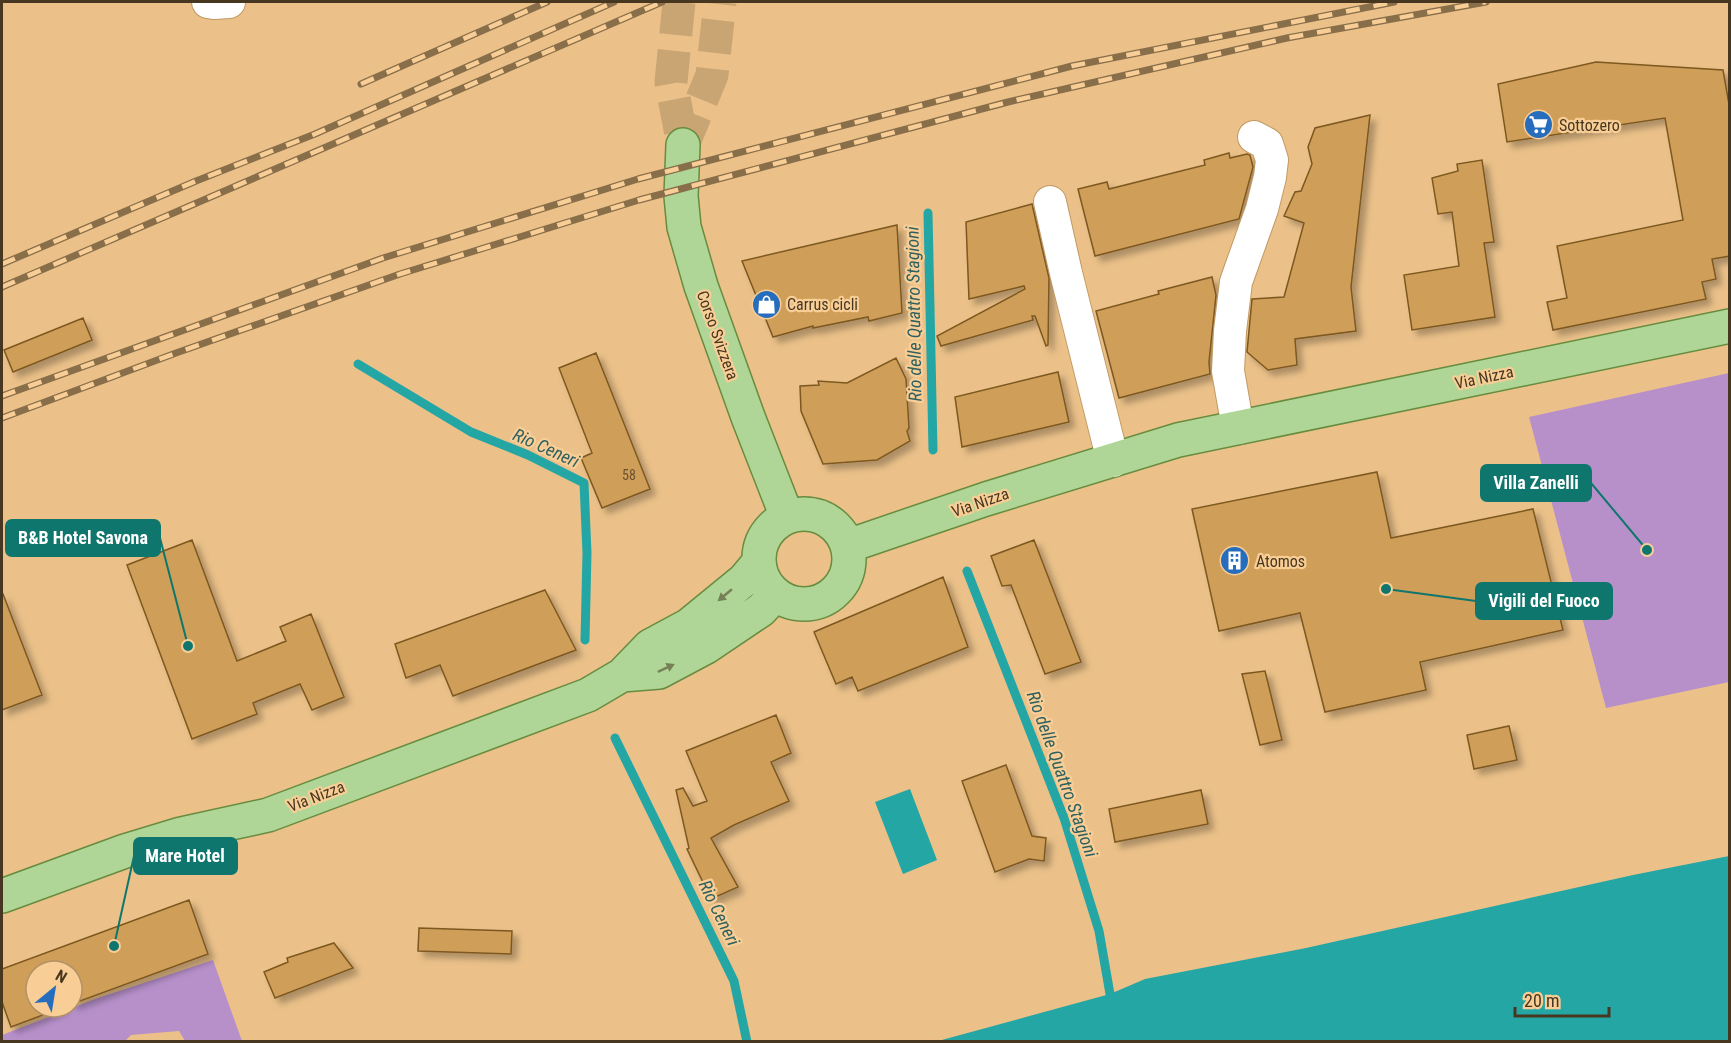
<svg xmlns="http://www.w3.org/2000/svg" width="1731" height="1043" viewBox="0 0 1731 1043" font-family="'Roboto Condensed',sans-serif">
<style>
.green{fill:#b790ca}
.water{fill:#24a6a5}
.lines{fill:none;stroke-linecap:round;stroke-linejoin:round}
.stream{stroke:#24a6a5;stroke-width:9}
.building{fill:#cf9e58;stroke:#7d5820;stroke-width:1.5;filter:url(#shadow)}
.primary-tunnel{stroke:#caa574;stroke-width:33;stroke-dasharray:33 16;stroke-linecap:butt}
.minor-casing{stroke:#c19962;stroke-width:34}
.primary-casing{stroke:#688c3f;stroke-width:36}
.minor{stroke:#fff;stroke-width:32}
.primary{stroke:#afd696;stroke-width:33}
.rail-casing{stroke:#896e4a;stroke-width:7}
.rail{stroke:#f8ce96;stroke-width:4.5;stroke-dasharray:14;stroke-linecap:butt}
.oneway{fill:#767f55}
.labels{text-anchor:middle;stroke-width:4.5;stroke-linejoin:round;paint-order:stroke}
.number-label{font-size:14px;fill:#6a512e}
.poi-label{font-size:16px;fill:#483720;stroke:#f8ce96;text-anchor:start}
.street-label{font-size:16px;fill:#483720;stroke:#f8ce96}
.water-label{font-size:18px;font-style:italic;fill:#2d605f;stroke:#f8ce96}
.leader{fill:none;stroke:#0f766e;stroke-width:2}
.callout-dot{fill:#0f766e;stroke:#f8ce96;stroke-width:2}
.callout{fill:#0f766e;stroke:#0f766e;stroke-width:2}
.callout-label{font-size:18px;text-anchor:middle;font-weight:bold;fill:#fff}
</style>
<defs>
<filter id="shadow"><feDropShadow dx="5.5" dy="5.5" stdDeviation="3" flood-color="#0004"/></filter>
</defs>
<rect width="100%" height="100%" fill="#ebc189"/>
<path class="green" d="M1729,373V682L1606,708L1529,417Z
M213,960L242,1041H185L179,1031L131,1035L125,1041H2V1035L95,999Z"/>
<path class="water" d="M910,789L937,860L903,874L875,802Z
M1729,856V1041H938L1110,994L1145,979L1306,948L1633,875Z"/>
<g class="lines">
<path class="stream" d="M928,213L933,450
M358,364L471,432L528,455L584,483L587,553L585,640
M967,571L1064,818L1099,931L1110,994
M615,738L734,981L747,1042"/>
</g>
<path class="building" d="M1596,62L1723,70L1730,110V256L1712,259L1716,279L1702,282L1706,299L1553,330L1547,302L1567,298L1557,246L1683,220L1665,118L1507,142L1498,84Z
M1370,115L1351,287L1356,331L1295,339L1297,365L1268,370L1247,352L1252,299L1284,297L1304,223L1284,216L1295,192L1301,191L1312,164L1308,147L1315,128Z
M1229,153L1230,158L1247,154L1250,155L1253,167L1239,219L1095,256L1078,189L1107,182L1109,189L1205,165L1204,160Z
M1482,160L1494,242L1484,243L1495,317L1412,330L1404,275L1459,266L1452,212L1438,214L1432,178L1458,171L1457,164Z
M1032,204L1049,278L1048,345L1046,346L1035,316H1032L1033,320L941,346L937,336L1025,289L1024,286L969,299L966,222Z
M897,225L902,313L869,321L868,317L813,328V326L773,337L742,261Z
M1212,277L1216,295L1209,362L1210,374L1119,398L1096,311L1159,294L1158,291Z
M83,318L92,340L13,372L4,350Z
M596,353L650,489L602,508L581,458L592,453L559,368Z
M896,358L906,379L909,428L907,431L910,441L877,460L823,464L801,411L800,386L819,385L818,381L847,383Z
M1058,372L1069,422L962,447L955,397Z
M1377,472L1391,538L1533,509L1563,630L1420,662L1426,690L1325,712L1300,613L1219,631L1192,509Z
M192,540L237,661L286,641L280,627L311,614L344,697L312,710L300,684L253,703L257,714L192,739L127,565Z
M1034,540L1081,662L1045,674L1011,585L1002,586L991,556Z
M943,577L968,647L858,691L852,677L836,684L814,632Z
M545,590L576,650L453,696L440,665L406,678L395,644Z
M3,594L42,695L2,710V595Z
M1265,671L1282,740L1260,745L1242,674Z
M776,715L791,753L771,762L789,801L734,825L711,838L738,887L711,899L687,849L689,848L676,790L683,788L693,806L707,801L686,751Z
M1509,726L1517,760L1474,769L1467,735Z
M1006,765L1032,836L1046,838L1044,861L1029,859L995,872L962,781Z
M1201,790L1208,824L1115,842L1109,809Z
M189,900L208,954L72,1004V971H36V1007H64L11,1027L2,1002V969Z
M419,928L512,931L511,954L418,951Z
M334,943L353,968L275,998L264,972L288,962L287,958Z"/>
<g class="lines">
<path class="primary-tunnel" d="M679,2L671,82L683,145
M683,145L712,75L720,2"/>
<defs>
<path id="minor" d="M208,2L214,3L229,2
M1050,202L1066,273L1113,461
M1238,428L1228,371L1230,331L1236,282L1262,209L1270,177L1272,160L1267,144L1254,137"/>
<path id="primary" d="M683,145L681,196L684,227L701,286L748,417L787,517
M759 559a45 45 0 1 1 90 0a45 45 0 1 1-90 0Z
M848,546L986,499L1178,440L1730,326
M622,675L659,672L706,647L761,610L776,594
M2,896L125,851L181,834L268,815L588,695L622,675L650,646L689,625L744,580L759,562"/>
</defs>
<use href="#minor" class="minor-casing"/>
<use href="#primary" class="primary-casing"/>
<use href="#minor" class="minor"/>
<use href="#primary" class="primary"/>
<defs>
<path id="rail" d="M361,84L547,2
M2,264L196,181L315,134L614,2
M2,287L662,2
M2,396L383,258L638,179L1072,66L1394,2
M2,418L176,353L400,274L639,200L1008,102L1287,38L1486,2"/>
</defs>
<use href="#rail" class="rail-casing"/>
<use href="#rail" class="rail"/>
</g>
<defs><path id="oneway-solid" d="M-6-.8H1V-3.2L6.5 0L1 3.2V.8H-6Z" transform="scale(1.5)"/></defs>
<g class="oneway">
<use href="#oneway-solid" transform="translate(725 595) rotate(140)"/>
<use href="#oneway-solid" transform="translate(666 668) rotate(-25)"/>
</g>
<defs>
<symbol id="supermarket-disc" viewBox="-11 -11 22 22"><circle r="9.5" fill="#276dbe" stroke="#f8ce96"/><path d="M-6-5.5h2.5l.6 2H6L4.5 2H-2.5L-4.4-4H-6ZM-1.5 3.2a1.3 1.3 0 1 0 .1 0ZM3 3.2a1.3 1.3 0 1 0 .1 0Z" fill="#fff"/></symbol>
<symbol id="shop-disc" viewBox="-11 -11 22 22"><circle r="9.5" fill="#276dbe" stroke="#f8ce96"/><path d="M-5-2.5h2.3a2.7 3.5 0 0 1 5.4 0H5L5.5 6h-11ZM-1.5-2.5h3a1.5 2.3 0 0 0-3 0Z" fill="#fff"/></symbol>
<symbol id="building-disc" viewBox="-11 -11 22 22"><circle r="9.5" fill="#276dbe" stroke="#f8ce96"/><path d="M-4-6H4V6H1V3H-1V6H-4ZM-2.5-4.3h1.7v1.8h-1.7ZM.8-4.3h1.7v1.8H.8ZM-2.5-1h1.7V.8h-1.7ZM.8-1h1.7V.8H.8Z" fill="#fff"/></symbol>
</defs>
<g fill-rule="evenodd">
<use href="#supermarket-disc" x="1522" y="108" width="33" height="33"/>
<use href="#shop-disc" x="750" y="288" width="33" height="33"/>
<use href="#building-disc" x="1218" y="544" width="33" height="33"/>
</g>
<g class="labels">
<g class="number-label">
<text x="629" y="480">58</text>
</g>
<g class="poi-label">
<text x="1559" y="131">Sottozero</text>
<text x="787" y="310">Carrus cicli</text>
<text x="1256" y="567">Atomos</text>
</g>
<g class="street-label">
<text transform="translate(718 335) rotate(70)" y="6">Corso Svizzera</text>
<text transform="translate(1484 377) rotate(-12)" y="6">Via Nizza</text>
<text transform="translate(980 502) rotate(-19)" y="6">Via Nizza</text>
<text transform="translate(316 796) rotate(-21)" y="6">Via Nizza</text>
</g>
<g class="water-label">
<text transform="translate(914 314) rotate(-91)" y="6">Rio delle Quattro Stagioni</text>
<text transform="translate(546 448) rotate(24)" y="6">Rio Ceneri</text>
<text transform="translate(1062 774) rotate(70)" y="6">Rio delle Quattro Stagioni</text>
<text transform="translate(719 913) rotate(64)" y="6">Rio Ceneri</text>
</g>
</g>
<path class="leader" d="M1647 550L1591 483M188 646L160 538M1386 589L1476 601M114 946L134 856"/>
<g class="callout-dot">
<circle cx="1647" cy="550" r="6"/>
<circle cx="188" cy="646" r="6"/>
<circle cx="1386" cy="589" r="6"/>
<circle cx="114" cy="946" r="6"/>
</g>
<g class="callout">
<rect x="1481" y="465" width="110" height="36" rx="6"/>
<rect x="6" y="520" width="154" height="36" rx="6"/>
<rect x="1476" y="583" width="136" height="36" rx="6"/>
<rect x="134" y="838" width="103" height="36" rx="6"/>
</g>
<g class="callout-label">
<text x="1536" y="489">Villa Zanelli</text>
<text x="83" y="544">B&amp;B Hotel Savona</text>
<text x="1544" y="607">Vigili del Fuoco</text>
<text x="185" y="862">Mare Hotel</text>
</g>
<rect width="1731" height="1043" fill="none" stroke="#483720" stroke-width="6"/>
<g transform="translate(54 989) rotate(30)"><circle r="28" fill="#f8ce96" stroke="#b29267" stroke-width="1.5"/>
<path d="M0-4.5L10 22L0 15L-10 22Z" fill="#276dbe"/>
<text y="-9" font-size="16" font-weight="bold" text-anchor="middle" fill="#483720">N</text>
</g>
<path d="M1515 1007v9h94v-9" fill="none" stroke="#483720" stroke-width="3"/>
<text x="1524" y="1007" font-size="18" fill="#483720" stroke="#f8ce96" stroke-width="4.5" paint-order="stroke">20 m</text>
</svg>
